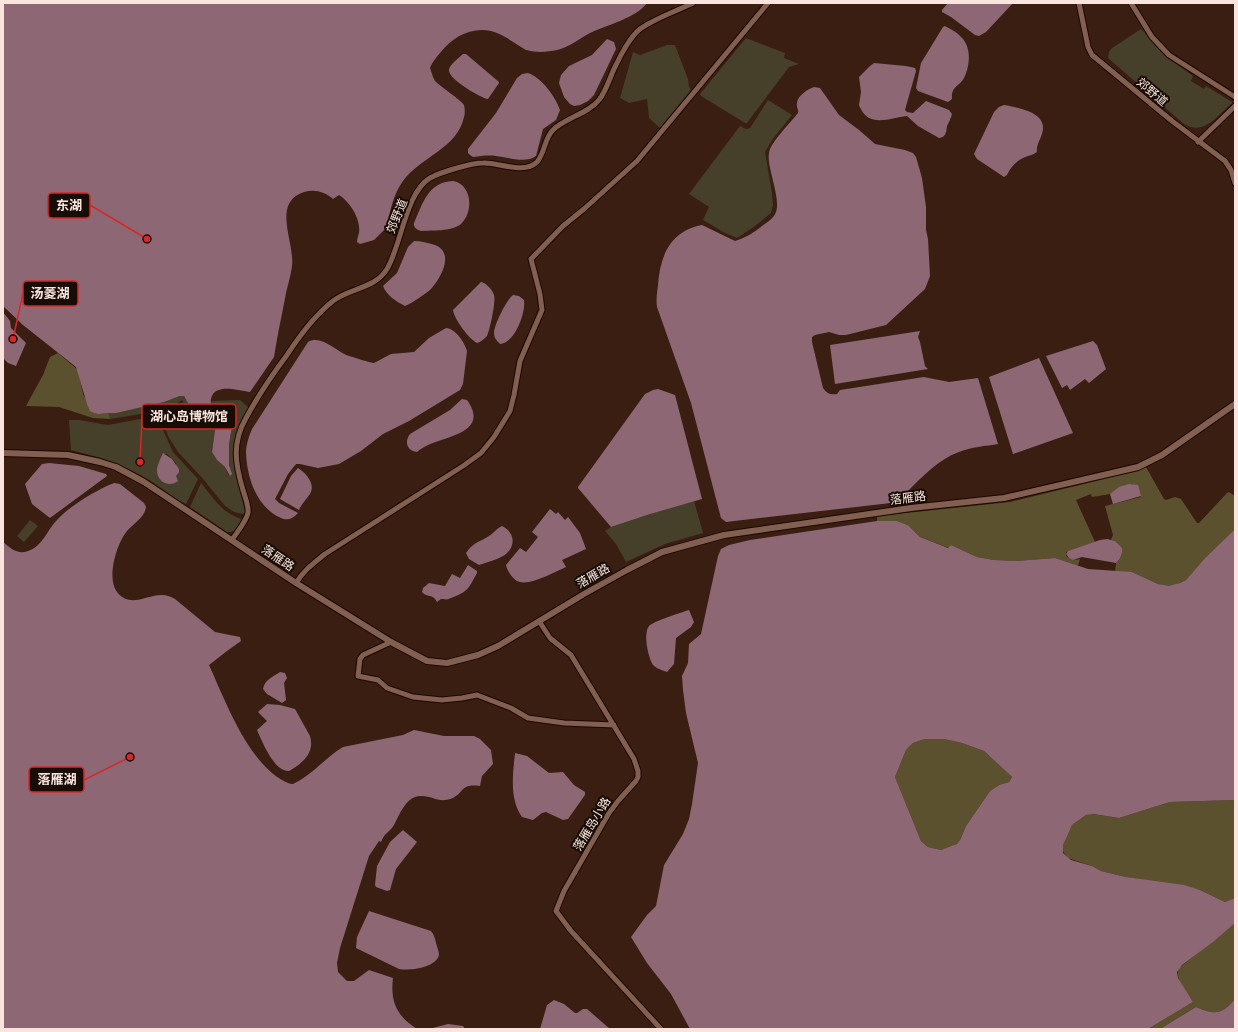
<svg xmlns="http://www.w3.org/2000/svg" width="1238" height="1032" viewBox="0 0 1238 1032" font-family="'Fira Sans','Noto Sans SC',sans-serif">
<style>
.green{fill:#463f2a;fill-rule:evenodd}
.forest{fill:#5c512f}
.water{fill:#8e6775;fill-rule:evenodd}
.lines{fill:none;stroke-linecap:round;stroke-linejoin:round}
.minor-casing{stroke:#200600;stroke-width:7}
.tertiary-casing{stroke:#200600;stroke-width:8}
.minor{stroke:#816052;stroke-width:5}
.tertiary{stroke:#816052;stroke-width:6}
.labels{text-anchor:middle;stroke-width:4;stroke-linejoin:round;paint-order:stroke}
.street-label{font-size:12px;fill:#f9e5dd;stroke:#180c07}
.leader{fill:none;stroke:#d62828;stroke-width:1.5}
.callout-dot{fill:#d62828;stroke:#180c07;stroke-width:1.5}
.callout{fill:#180c07;stroke:#d62828;stroke-width:1.5}
.callout-label{font-size:13px;text-anchor:middle;font-weight:bold;fill:#f9e5dd}
</style>
<rect width="100%" height="100%" fill="#3a1e11"/>
<path class="green" d="M1141,29L1171,60L1193,76L1191,81L1204,89L1206,86L1232,102V103C1217,116 1204,136 1184,124L1108,58L1109,52L1112,48Z
M746,38L785,53L784,58L799,64L789,67L747,123H745L701,96L700,94Z
M667,45H675L688,79L689,87L691,90L660,128L649,118L647,99L629,103L620,98L633,52L640,55Z
M768,100L792,115L772,140L765,152L772,193L773,205L771,213L755,226L737,238L725,233L703,220L709,207L689,194L740,126L746,129L750,128Z
M183,395L188,401L186,413L183,415L169,420L174,422L181,420L213,425L215,430L212,452L217,460L225,467L229,476L231,473L229,465V444L235,409L232,405L226,404L220,409H216L213,407L211,401L240,400L250,409C245,419 238,430 235,440C230,463 240,489 245,511V513L243,514L234,512L225,506L204,480L178,452L168,436L162,418L183,402L182,400L164,413L153,412L110,419L109,414L164,402Z
M151,417H156L158,419L173,452L198,479L186,504C173,499 161,487 149,480C125,465 99,457 71,450L69,420H79L108,425ZM162,454H167L176,463V478L159,477L157,468L161,460Z
M201,483C216,501 220,511 243,520C239,526 236,533 227,532L190,507Z
M694,501L703,533L665,544L626,562L616,544L605,531L611,527L647,515Z
M30,520L38,526L24,542L17,536Z"/>
<path class="forest" d="M58,353L78,370L83,394L92,412L98,414H109L110,419L93,418L59,407L26,406L43,375L50,357Z
M1146,467L1164,499L1166,500L1175,497L1181,499L1197,523H1199L1227,493L1229,492L1235,496V529L1204,559L1186,580L1173,586H1166L1158,584L1132,572H1115L1116,563L1119,560L1122,553L1115,541L1111,540L1113,535L1105,506L1141,497L1132,484L1123,486L1110,494L1092,497L1091,494L1076,500L1095,542L1066,552V556C1070,559 1075,561 1080,559L1078,566L1055,558L1015,561L994,560L977,557L951,545L949,548L920,537L909,526L905,524L897,521H877V516L1010,502L1096,481Z
M925,739H944L962,743L984,751L1012,777L1009,782L999,785L990,791L966,826L959,842L954,846L941,850L928,847L921,841L895,777L906,750L913,743Z
M1235,800V898L1225,902L1200,890L1126,877L1101,871L1092,866L1068,858L1062,850L1064,840L1072,825L1086,815L1092,814L1119,818L1170,802Z
M1235,923V999C1222,1015 1214,1015 1196,1007L1160,1029H1148L1193,1002C1187,993 1174,980 1179,968Z"/>
<path class="water" d="M3,3H647C636,18 607,25 590,33C579,39 569,47 557,50C547,52 537,53 526,50C516,44 503,34 491,31C470,27 453,37 440,53C436,58 432,62 430,68L433,77L435,81C442,88 460,99 464,105C465,109 465,114 464,117C457,149 420,157 403,181C393,195 390,211 387,227L374,240L360,244L357,242C357,238 358,237 359,233C361,219 350,202 339,195L333,199C325,192 315,189 304,192C271,203 295,242 292,266C291,275 288,284 286,293C283,310 279,327 276,345L274,357L250,392C241,391 214,382 211,399C210,403 212,407 216,409H220L226,404L232,405L235,409L229,444V465L232,474L230,476L225,467L217,460L212,452L215,430L213,425L181,420L172,422H169L171,419C181,416 188,415 188,403L184,396H180L164,402L116,413L98,414L94,413L90,411L87,404L76,367L23,325L3,306Z
M948,3H1013L986,32L979,36L975,35L951,17L942,12V10Z
M945,26C950,29 957,32 961,37C972,47 970,66 964,78C959,87 951,86 952,99L948,102L918,91L916,88L921,63L943,27Z
M607,39L614,42L616,49L594,95L588,101L580,105L574,106L570,104L564,97L559,83L561,75L569,66L592,55Z
M463,54H466L499,82V83L488,99C481,98 448,79 449,70C449,65 460,57 463,54Z
M874,63L906,66L915,68L916,71L905,110L907,112L913,113L926,101L949,110L952,114C951,118 949,122 947,126C946,133 946,137 939,138L918,126L907,116C889,118 868,129 859,105L861,92L859,77L870,66Z
M528,73C542,78 555,96 560,110L556,120L543,129L536,156C525,164 508,157 496,156C488,155 481,156 473,157L470,155L468,153V149L496,113L517,78L522,74Z
M814,87L820,88L839,115L859,130L875,144L905,150L913,153L916,157L922,178L926,207V230L928,239L930,276L925,289L886,325L846,335H839L829,332L815,335L812,337V342L823,388C827,394 831,395 837,394L840,390L924,377L949,382L978,378L998,444C986,446 971,447 959,452C939,459 923,476 908,491L913,496L908,501L726,522L721,518L691,403L657,307C656,300 657,293 658,285C660,256 670,231 702,225L735,241C745,238 755,232 762,226C766,223 771,220 774,216C784,203 766,168 769,153C770,143 791,122 798,113C799,110 796,107 797,103C797,96 808,89 814,87Z
M1004,105C1019,108 1049,112 1042,134C1040,140 1036,146 1037,152C1034,154 1032,155 1028,156C1018,159 1011,166 1007,175L1004,177L977,159L974,154L994,112L999,107Z
M453,181C472,184 474,212 461,224C451,232 432,230 421,231C417,230 413,227 414,223C423,203 428,182 453,181Z
M414,241C421,241 428,243 435,245C455,253 441,278 431,289C428,292 423,295 419,298C414,301 410,304 405,306C397,302 386,295 383,286L397,273L408,247Z
M481,282C486,283 492,289 494,295C496,302 490,329 487,336C484,339 481,342 477,343C469,339 454,319 453,310Z
M513,295L519,296L524,300C526,312 515,343 500,344C497,341 494,338 494,333C494,325 507,299 513,295Z
M3,312L10,321L11,328L26,343L16,366L8,363L3,358Z
M446,328C455,328 465,343 467,351L463,384L460,390L409,421L383,434L361,451L339,464L318,468L300,464H296L288,474L275,499L279,503L298,513C292,520 286,521 279,517C256,506 247,477 246,453C246,445 249,436 252,429L308,342C321,334 337,352 349,356C356,358 367,362 374,363L391,354L414,352L429,338Z
M920,331L918,337L920,342L925,366L928,369L835,384L830,345Z
M1093,341L1097,345L1106,369L1089,383L1085,379L1070,390L1067,385L1062,388L1046,356Z
M1039,358L1073,433L1013,454L989,377Z
M658,389L675,395L702,499L647,515L611,527L578,488V487L645,394L653,390Z
M462,399L467,400C490,432 447,436 428,445C424,447 420,449 417,452C407,451 404,442 410,434L450,410Z
M163,453L172,459L179,469V472L176,476L178,481C170,488 157,482 157,471C156,468 162,455 163,453Z
M49,463L79,466L106,474L107,476L50,518L32,504L25,484L42,464Z
M298,468C306,473 316,484 310,494C306,500 302,503 299,510L280,499L291,476Z
M114,483L120,484L144,503L146,507C145,517 133,524 127,531C117,543 106,578 117,592C134,613 155,585 175,599L215,632L240,637L241,641L227,651L209,665C225,700 247,760 282,780C286,782 289,784 293,784C312,775 325,758 343,747L403,735L414,730L444,736H474L480,739L491,750L493,764L482,776L480,786C459,783 465,794 450,799C438,803 431,795 420,796C406,796 399,816 394,825C390,832 385,832 381,842L379,841L369,856L340,948L337,963L338,972L347,981H354L369,970L393,978C390,1002 397,1016 417,1029H3V542C10,548 18,555 28,551C43,546 47,530 57,520C68,507 98,489 114,483Z
M1129,484L1138,485L1141,496L1113,504L1110,494L1119,487Z
M550,509L556,514L558,512L565,520L568,517L580,533L586,549L562,560L566,567C555,572 531,585 520,582C514,581 507,571 506,565L520,548L526,552L538,537L532,532Z
M877,521H897L905,524L909,526L920,537L948,548L951,545L977,557L994,560L1015,561L1055,558L1088,569L1132,572L1158,584L1169,586L1180,583L1186,580L1204,559L1235,529V800L1170,802L1119,818L1093,814L1086,815L1072,825L1063,845V853L1071,860L1092,866L1101,871L1126,877L1184,885L1200,890L1225,902L1235,898V923L1213,942L1182,965L1177,972L1178,978L1193,1002L1148,1029H690L671,994L647,963L631,937L647,915L656,906L664,865L683,834L689,819L692,804L698,763L686,713L683,690L682,676L688,663L689,644L701,634L718,556L721,549L729,545L750,540ZM925,739H944L962,743L984,751L1012,777L1009,782L999,785L990,791L966,826L960,840L957,844L941,850L928,847L921,841L895,777L906,750L913,743Z
M502,526C516,533 516,548 503,556C496,560 487,562 479,565L469,559L466,553C475,541 478,543 489,536C494,533 497,528 502,526Z
M1107,539L1115,541L1122,548C1123,553 1120,560 1116,563L1082,557L1073,560L1069,558L1066,554L1068,551L1100,540Z
M468,565L477,571V573C470,585 469,591 456,596C448,599 449,600 441,599L437,602C433,593 427,598 422,592L423,588L429,583L445,586L452,574L460,578Z
M689,610L694,622L691,627L676,638L674,664L667,672C662,670 657,669 653,665C648,658 643,633 649,626C654,621 680,613 689,610Z
M280,672L285,673L287,678L284,683L286,700L282,703L267,694L263,689C265,679 273,677 280,672Z
M267,704L280,705L295,709L310,736C315,753 303,763 289,771C274,772 262,741 257,730L267,721L258,712Z
M515,753L527,756L549,773L563,772L574,785L585,792V795L568,819L563,820L546,812L542,813L533,820L522,817C509,798 513,774 515,753Z
M403,830L417,842L396,869L390,890L387,891L376,887L375,885L377,866L390,842Z
M369,911L431,931C434,935 435,938 436,943C437,947 439,951 439,955C436,968 409,971 399,969L358,949L356,948L357,937Z
M1235,999V1029H1160L1196,1007C1214,1015 1222,1015 1235,999Z
M554,1000L564,1004L575,1013H577L583,1009H587L610,1029H540L547,1005Z
M448,1024L463,1026L465,1029H429Z"/>
<g class="lines">
<defs>
<path id="minor" d="M1079,3L1088,47L1092,55L1172,121L1225,161L1231,170L1235,183
M1131,3L1152,37L1169,55L1235,97
M1198,142L1235,106
M232,540C237,532 246,522 248,513C249,506 245,497 243,490C235,463 232,443 246,418C258,396 272,375 287,355C300,335 314,316 333,301C349,288 375,289 387,269C401,246 406,192 430,178C441,172 471,163 483,163C498,162 524,175 537,162C545,153 544,139 553,130C565,118 589,113 599,100C607,90 610,76 616,65C621,54 631,36 640,29C655,18 677,11 693,3
M296,583C303,571 314,563 325,554L463,466L481,453L494,437L510,411L514,395L520,361L542,310L540,294L531,259L563,226L584,209L637,161L768,3
M539,621L550,638L571,655L634,759L638,771V777L636,781L618,801L609,813L564,891L556,911L571,931L661,1029
M391,642L363,655L360,659L358,676L378,680L387,688L413,697L442,700L462,698L477,695L511,708L528,718L564,723L614,725"/>
<path id="tertiary" d="M3,453L68,455L100,462L116,467L144,482L296,583L391,642L427,661L447,663L478,655L498,646L584,594L627,570L662,552L724,535L911,508L1004,498L1138,467L1162,455L1235,404"/>
</defs>
<use href="#minor" class="minor-casing"/>
<use href="#tertiary" class="tertiary-casing"/>
<use href="#minor" class="minor"/>
<use href="#tertiary" class="tertiary"/>
</g>
<g class="labels">
<g class="street-label">
<text transform="translate(1152 92) rotate(40)" y="4">郊野道</text>
<text transform="translate(397 216) rotate(-68)" y="4">郊野道</text>
<text transform="translate(908 498) rotate(-7)" y="4">落雁路</text>
<text transform="translate(278 558) rotate(34)" y="4">落雁路</text>
<text transform="translate(593 576) rotate(-30)" y="4">落雁路</text>
<text transform="translate(592 824) rotate(-59)" y="4">落雁岛小路</text>
</g>
</g>
<path class="leader" d="M147 239L90 205M13 339L23 293M140 462L142 416M130 757L84 780"/>
<g class="callout-dot">
<circle cx="147" cy="239" r="4"/>
<circle cx="13" cy="339" r="4"/>
<circle cx="140" cy="462" r="4"/>
<circle cx="130" cy="757" r="4"/>
</g>
<g class="callout">
<rect x="48" y="193" width="42" height="25" rx="4"/>
<rect x="23" y="281" width="55" height="25" rx="4"/>
<rect x="142" y="404" width="94" height="25" rx="4"/>
<rect x="29" y="767" width="55" height="25" rx="4"/>
</g>
<g class="callout-label">
<text x="69" y="210">东湖</text>
<text x="50" y="298">汤菱湖</text>
<text x="189" y="421">湖心岛博物馆</text>
<text x="57" y="784">落雁湖</text>
</g>
<rect width="1238" height="1032" fill="none" stroke="#f9e5dd" stroke-width="8"/>
</svg>
